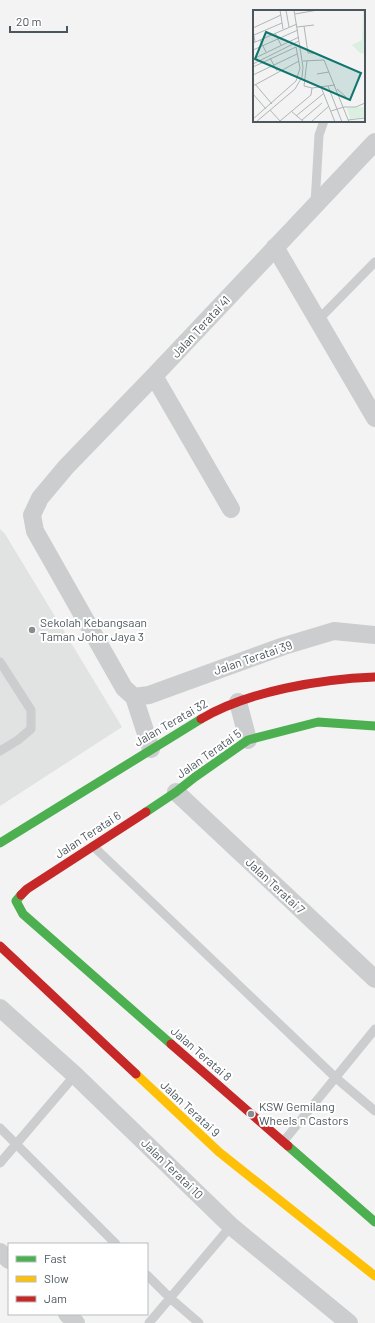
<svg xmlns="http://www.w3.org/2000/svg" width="375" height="1323" viewBox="0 0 375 1323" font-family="Barlow,sans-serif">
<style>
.education{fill:#e1e2e2}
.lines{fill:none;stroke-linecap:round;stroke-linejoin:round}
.lane{stroke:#cbcdce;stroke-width:9}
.street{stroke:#cbcdce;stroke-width:18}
.fast{stroke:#4caf50;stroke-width:9}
.slow{stroke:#ffc107;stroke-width:9}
.jam{stroke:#c62828;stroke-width:9}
.poi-dot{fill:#868e92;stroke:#fff;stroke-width:1.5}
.labels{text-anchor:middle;stroke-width:4;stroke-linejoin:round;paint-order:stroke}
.street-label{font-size:12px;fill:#4c575d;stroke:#fff}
.poi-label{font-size:12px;fill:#4c575d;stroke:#fff;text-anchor:start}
.inset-road{fill:none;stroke:#b0b5b7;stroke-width:1}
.view{fill:#0f766e;fill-opacity:0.15;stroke:#0f766e;stroke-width:2}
.inset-edge{fill:none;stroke:#4c575d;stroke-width:2}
</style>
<rect width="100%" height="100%" fill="#f3f3f3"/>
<path class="education" d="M0,529L5,534L122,727L0,806Z"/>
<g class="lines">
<path class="lane" d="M315,204L319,135L324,121
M318,320L375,262
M0,662L31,710V729L18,740L0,751
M93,846L336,1078L375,1111
M0,1128L116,1244
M283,1142L375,1029
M0,1163L75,1075
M147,1275L170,1298L199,1323
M149,1323L231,1226"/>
<path class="street" d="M275,247L375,418
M154,376L231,509
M134,697L124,688L35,531L32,515L40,498L66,467L154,376L375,142
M134,697L149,695L284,646L334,631L375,635
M134,697L151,749
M238,702L248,740
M176,792L375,979
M0,1008L75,1075L231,1226L349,1323
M0,1252L9,1260
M67,1314L76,1323"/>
<path class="fast" d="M146,812L176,792L195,777L248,740L318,722L375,726
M0,843L201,719
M21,895L16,901L23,914L171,1044
M288,1146L375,1222"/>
<path class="slow" d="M136,1074L219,1152L375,1276"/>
<path class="jam" d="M201,719C248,691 321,679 375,677
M21,895L27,889L146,812
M0,946L136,1074
M171,1044L288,1146"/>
</g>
<g class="poi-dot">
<circle cx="32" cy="630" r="4"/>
<circle cx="251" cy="1114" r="4"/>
</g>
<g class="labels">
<g class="street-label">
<text transform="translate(201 327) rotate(-47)" y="4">Jalan Teratai 41</text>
<text transform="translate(253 658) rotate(-19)" y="4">Jalan Teratai 39</text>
<text transform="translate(171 723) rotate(-30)" y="4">Jalan Teratai 32</text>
<text transform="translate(209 754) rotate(-35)" y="4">Jalan Teratai 5</text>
<text transform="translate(88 835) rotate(-33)" y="4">Jalan Teratai 6</text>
<text transform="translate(275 886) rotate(43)" y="4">Jalan Teratai 7</text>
<text transform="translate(201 1054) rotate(41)" y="4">Jalan Teratai 8</text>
<text transform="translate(190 1109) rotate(43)" y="4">Jalan Teratai 9</text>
<text transform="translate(172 1169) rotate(44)" y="4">Jalan Teratai 10</text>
</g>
<g class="poi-label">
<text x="40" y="627">Sekolah Kebangsaan<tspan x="40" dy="14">Taman Johor Jaya 3</tspan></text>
<text x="259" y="1111">KSW Gemilang<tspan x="259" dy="14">Wheels n Castors</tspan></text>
</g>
</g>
<g transform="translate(253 10)">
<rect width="112" height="112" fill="#f3f3f3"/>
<path d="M110,0H112V44L107,43L99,35L109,30ZM112,97V107L97,109L94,98Z" fill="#dbefe1"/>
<path class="inset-road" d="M27,0L30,19M33,0L36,17M42,4L65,0M51,16L55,43H61M44,17L61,15M0,18L28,5M0,20L2,32M22,23L28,35M1,25L29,13M7,30L13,42M0,33L44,14M0,40L45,20M17,48L24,61M0,49L46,27M50,51L71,50L96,112M54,51L51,76L59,78L82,75M0,54L46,31M0,57L43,37L47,58L43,71L0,109M64,64L76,62M0,65L44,44M2,74L19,94M0,76L46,51M75,76L89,112M68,77L82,112M84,79L93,87M0,84L13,99M17,100L27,111M38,101L51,112M78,101L91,97H103L112,93M43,106L70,84M49,110L69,93M95,110L112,108M27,111L58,85L59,78M3,112L42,79L49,67L50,57L41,0M58,112L76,96"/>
<path class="view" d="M13,22L108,63L97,90L2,49Z"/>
<rect width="112" height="112" class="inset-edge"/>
</g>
<rect x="8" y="1243" width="140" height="72" fill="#ffffff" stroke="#b7bcbe"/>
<rect x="16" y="1256" width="20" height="6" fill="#4caf50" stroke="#b7bcbe"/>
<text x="44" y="1263" font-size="12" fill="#4c575d">Fast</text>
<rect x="16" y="1276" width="20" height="6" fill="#ffc107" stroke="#b7bcbe"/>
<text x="44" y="1283" font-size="12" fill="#4c575d">Slow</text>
<rect x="16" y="1296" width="20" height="6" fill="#c62828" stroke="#b7bcbe"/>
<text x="44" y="1303" font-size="12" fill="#4c575d">Jam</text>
<path d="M10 26v6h57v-6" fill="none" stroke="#4c575d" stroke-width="2"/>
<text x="16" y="26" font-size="12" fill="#4c575d" stroke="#ffffff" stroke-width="3" paint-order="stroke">20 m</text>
</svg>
